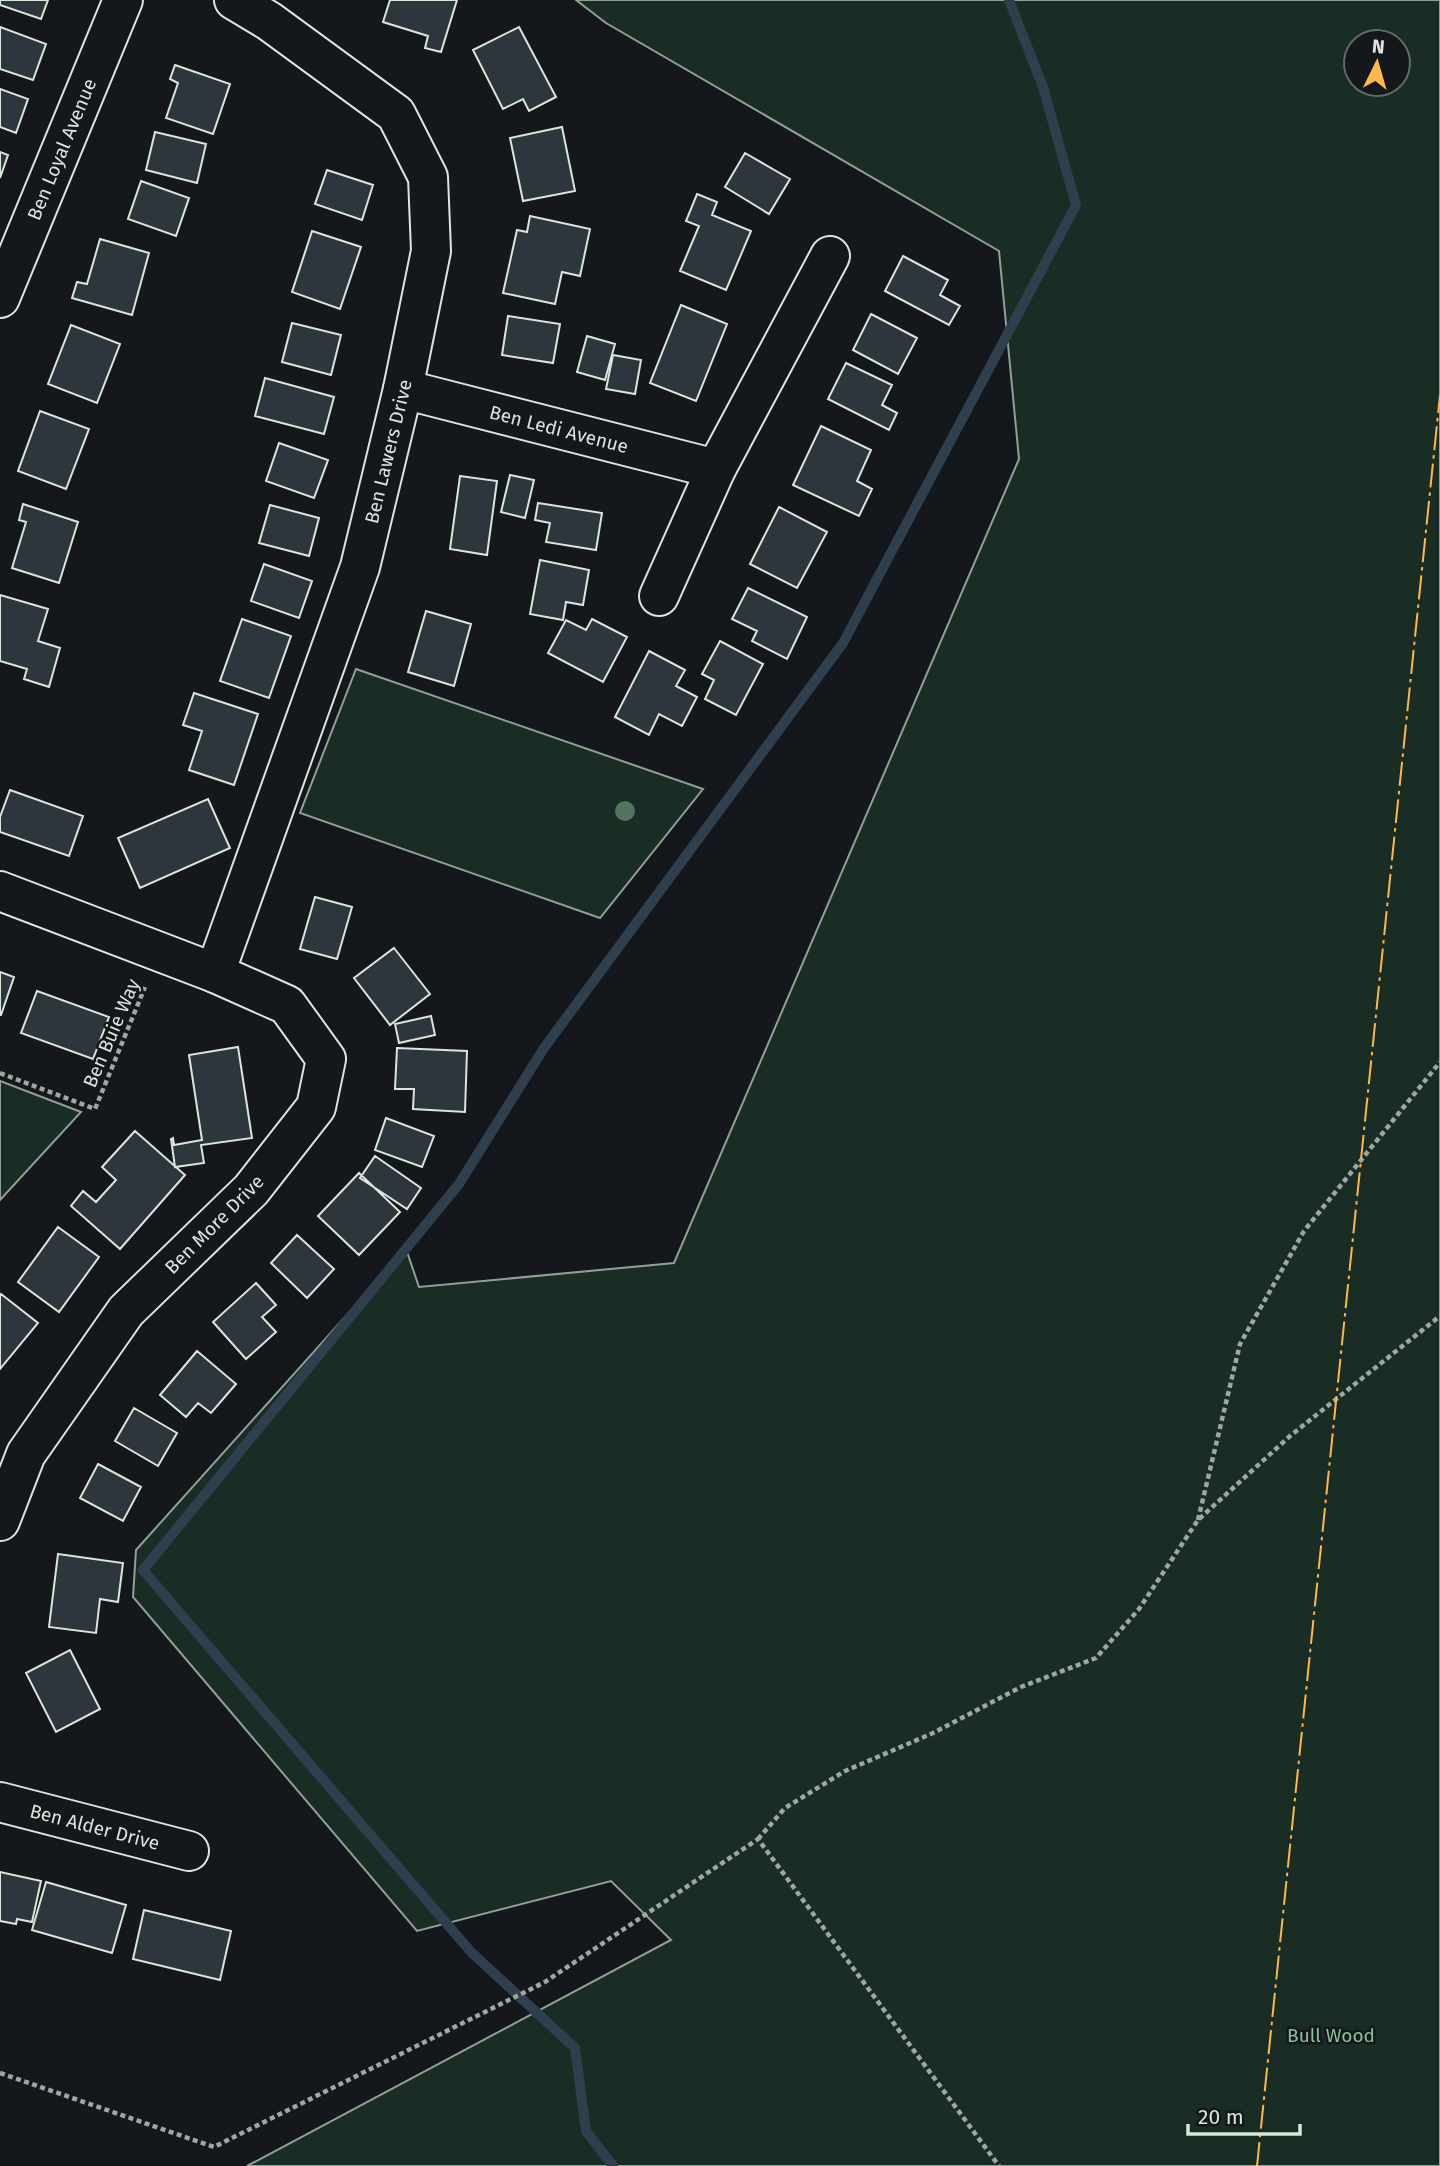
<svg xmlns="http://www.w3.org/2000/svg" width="1440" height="2166" viewBox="0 0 1440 2166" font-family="'Fira Sans',sans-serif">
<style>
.green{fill:#1a2d24;stroke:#939e99;stroke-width:2;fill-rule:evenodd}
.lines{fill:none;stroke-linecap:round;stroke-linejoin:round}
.stream{stroke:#2f3f4d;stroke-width:10}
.building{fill:#2c363c;stroke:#d8e6dc;stroke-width:2}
.minor-casing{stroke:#d8e6dc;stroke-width:42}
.path{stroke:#9da8a2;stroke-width:4.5;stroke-dasharray:5 3.5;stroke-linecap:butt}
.minor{stroke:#14181c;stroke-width:38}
.power{stroke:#ffb74d;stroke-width:2;stroke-dasharray:24 5 3.5 5;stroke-linecap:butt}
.tree{fill:#55745f}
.labels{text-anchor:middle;stroke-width:5;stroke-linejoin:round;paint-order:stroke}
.street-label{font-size:19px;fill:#d8e6dc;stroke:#14181c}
.park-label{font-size:19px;fill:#8ac095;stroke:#14181c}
</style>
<rect width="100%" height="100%" fill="#14181c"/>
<path class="green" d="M576,0H1440V2166H247L671,1940L611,1881L417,1931L133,1597L136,1550L406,1249L419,1287L674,1263L1019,459L999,251L606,23ZM1356,42H1398V84H1356Z
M356,669L703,789L600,918L300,813Z
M0,1081L81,1112L0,1200Z"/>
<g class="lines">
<path class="stream" d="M613,2166L586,2131L575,2048L471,1952L143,1570L459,1184L544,1048L843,643L1076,205L1043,87L1009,0"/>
</g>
<path class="building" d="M0,0H48L41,19L0,5Z
M390,0H457L441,52L425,48L428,36L383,22Z
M0,27L46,44L33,80L0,69Z
M519,27L556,97L529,111L523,99L503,109L473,50Z
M175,65L230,84L213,134L166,118L178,83L170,79Z
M0,89L28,99L16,133L0,127Z
M562,127L575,191L523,201L510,138Z
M155,132L206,144L197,183L146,170Z
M0,152L8,155L0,178Z
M745,153L790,179L769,214L725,187Z
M327,170L373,185L362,220L315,204Z
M141,181L189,198L176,236L128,219Z
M697,194L717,202L712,215L751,231L726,290L680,271L699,226L686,221Z
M530,216L590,229L580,276L562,272L555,304L503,293L517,230L527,232Z
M312,231L361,247L340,309L292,292Z
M100,239L149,253L132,315L72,298L77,282L87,284Z
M903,256L948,280L940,295L960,306L949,325L885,291Z
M681,305L727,324L696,401L650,383Z
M871,314L917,338L898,374L853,350Z
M508,316L560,324L553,363L502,355Z
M292,323L341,335L331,375L282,362Z
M71,325L120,344L97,403L48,384Z
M587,336L615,344L605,380L577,372Z
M613,355L641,360L635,394L606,389Z
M846,363L892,385L882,405L897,413L889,430L828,399Z
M265,378L334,397L324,434L255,416Z
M40,411L89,429L66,489L18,471Z
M821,426L871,450L857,481L872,489L859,516L793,485Z
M279,443L328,460L314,498L266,481Z
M510,475L534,480L525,518L501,512Z
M460,476L497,481L487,555L450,549Z
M538,503L602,513L596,550L546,542L550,523L535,520Z
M23,504L78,522L59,583L12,568L26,522L19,520Z
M270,505L319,518L309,556L259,543Z
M779,507L827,532L797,588L750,564Z
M540,560L589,570L583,605L566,602L563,620L530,614Z
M264,564L312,581L299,618L251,601Z
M748,588L807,617L787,659L752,641L757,631L732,619Z
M0,595L48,609L38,641L60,648L49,687L24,679L27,669L0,661Z
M426,611L471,624L454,686L408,672Z
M242,619L291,636L269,698L220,681Z
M592,619L627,637L603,682L548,653L566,620L586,630Z
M720,641L763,664L736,715L705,699L714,680L702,674Z
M649,651L685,670L676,686L697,697L682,726L659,714L649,735L615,717Z
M194,693L258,714L234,785L189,770L202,731L183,725Z
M10,790L83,816L69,856L0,832V817Z
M208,799L230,848L140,888L118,838Z
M315,897L352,907L337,959L300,949Z
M394,948L430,994L390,1025L354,978Z
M0,972L14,977L1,1015H0Z
M37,991L109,1017L93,1059L21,1033Z
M431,1016L435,1035L399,1043L395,1024Z
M238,1047L252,1138L201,1145L204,1163L175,1167L171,1139L173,1138L174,1145L202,1140L189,1055Z
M397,1048L467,1051L465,1112L413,1109L414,1089H395Z
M386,1118L434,1136L422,1167L375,1150Z
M135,1131L185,1175L120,1249L71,1206L83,1191L96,1202L116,1180L102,1167Z
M375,1156L421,1188L407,1209L360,1178Z
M359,1173L400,1212L359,1255L318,1216Z
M58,1227L99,1257L59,1312L18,1282Z
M297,1235L334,1269L307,1298L271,1263Z
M256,1283L276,1305L262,1317L276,1332L246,1359L213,1322Z
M1,1294L38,1323L0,1369V1296Z
M197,1351L236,1384L211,1413L198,1403L186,1417L160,1395Z
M134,1408L177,1433L158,1466L115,1441Z
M98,1464L141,1487L123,1521L80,1498Z
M58,1554L123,1563L118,1602L100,1599L96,1633L49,1627Z
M70,1650L100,1709L56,1732L26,1673Z
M0,1872L41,1881L32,1922L17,1919L16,1924L0,1921Z
M46,1882L126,1905L112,1953L32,1930Z
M144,1910L231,1931L220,1980L133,1959Z"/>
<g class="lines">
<defs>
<g id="minor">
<path id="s1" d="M0,298L123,0"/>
<path id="s2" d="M403,389L716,469"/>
<path d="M659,596L716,469L830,256"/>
<path d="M0,891L215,973L287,1005L326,1059L316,1107L251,1190L126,1311L26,1454L0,1521"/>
<path id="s3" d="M215,973L360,567L403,389L431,251L428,177L396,114L269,21L234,0"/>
<path id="s4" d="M0,1802L189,1851"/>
</g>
</defs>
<use href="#minor" class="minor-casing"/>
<path class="path" d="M0,1073L95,1109L145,987
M1198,1520L1240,1344L1304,1231L1440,1062
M758,1839L785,1808L845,1771L933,1733L1021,1687L1096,1658L1139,1609L1198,1520L1290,1436L1440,1316
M0,2073L214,2147L545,1982L758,1839L999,2166"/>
<use href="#minor" class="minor"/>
<path class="power" d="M1257,2166L1440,395"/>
</g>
<circle class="tree" cx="625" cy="811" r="10"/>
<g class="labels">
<g class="street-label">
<text dy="7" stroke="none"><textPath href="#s1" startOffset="161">Ben Loyal Avenue</textPath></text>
<text dy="7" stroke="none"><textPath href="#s2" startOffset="161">Ben Ledi Avenue</textPath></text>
<text dy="7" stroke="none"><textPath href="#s3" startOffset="550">Ben Lawers Drive</textPath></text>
<text transform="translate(111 1033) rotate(-67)" y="7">Ben Buie Way</text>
<text transform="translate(214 1224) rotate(-45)" y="7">Ben More Drive</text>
<text dy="7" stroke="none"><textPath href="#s4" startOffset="98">Ben Alder Drive</textPath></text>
</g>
<g class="park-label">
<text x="1331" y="2042">Bull Wood</text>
</g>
</g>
<g transform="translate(1377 63) rotate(5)"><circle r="33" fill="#14181c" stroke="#626a69" stroke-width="2"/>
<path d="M0-5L12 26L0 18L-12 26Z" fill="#ffb74d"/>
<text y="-10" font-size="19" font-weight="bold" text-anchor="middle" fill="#d8e6dc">N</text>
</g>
<path d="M1188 2124v10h112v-10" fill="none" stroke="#d8e6dc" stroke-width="3.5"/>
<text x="1198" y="2124" font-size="21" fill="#d8e6dc" stroke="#14181c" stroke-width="5" paint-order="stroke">20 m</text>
</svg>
